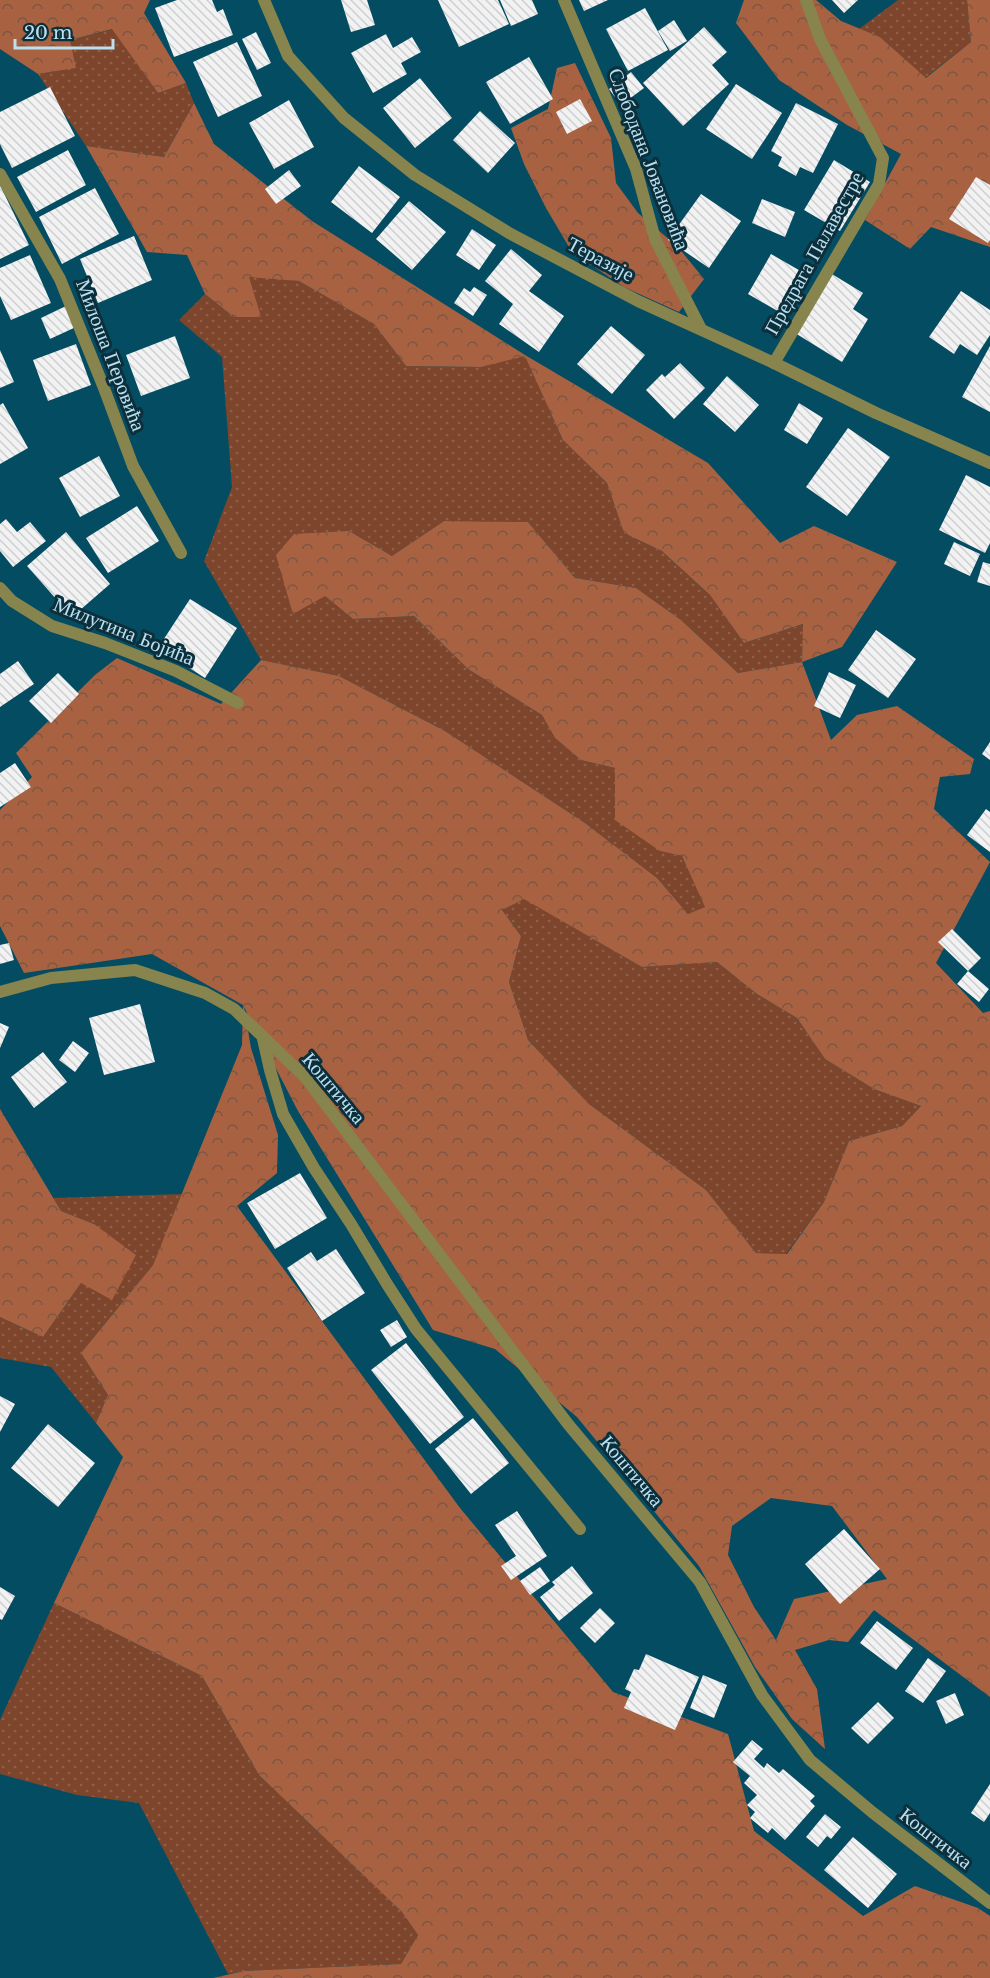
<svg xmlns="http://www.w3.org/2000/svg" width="990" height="1978" viewBox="0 0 990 1978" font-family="'Libre Baskerville',serif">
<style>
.green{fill:url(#green-dots)}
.forest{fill:url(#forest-crowns);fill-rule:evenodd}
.building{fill:url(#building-back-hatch)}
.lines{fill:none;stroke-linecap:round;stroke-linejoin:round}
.minor{stroke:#87844e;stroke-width:12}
.tertiary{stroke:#87844e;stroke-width:12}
.labels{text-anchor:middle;stroke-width:6;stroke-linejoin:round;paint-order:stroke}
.street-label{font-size:20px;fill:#bbe1f0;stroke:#0c2f3b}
</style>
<defs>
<pattern id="green-dots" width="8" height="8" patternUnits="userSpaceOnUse" patternTransform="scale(1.5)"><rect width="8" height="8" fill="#7d452b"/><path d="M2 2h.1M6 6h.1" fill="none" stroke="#8e604a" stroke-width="1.8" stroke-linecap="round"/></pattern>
<pattern id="forest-crowns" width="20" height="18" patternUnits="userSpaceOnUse" patternTransform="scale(1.5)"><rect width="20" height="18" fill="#a96241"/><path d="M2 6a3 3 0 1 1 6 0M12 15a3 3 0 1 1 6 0" fill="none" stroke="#7c5644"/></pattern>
<pattern id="building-back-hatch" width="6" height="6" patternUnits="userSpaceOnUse" patternTransform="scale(1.5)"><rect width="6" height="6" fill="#f2f2f2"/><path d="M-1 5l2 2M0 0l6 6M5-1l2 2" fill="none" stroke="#cdcfd0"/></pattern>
</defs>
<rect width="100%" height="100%" fill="#044c61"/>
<path class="green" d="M898,0H967L971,42L925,78L880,37L859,29Z
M113,29L158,93L186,83L194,103L164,157L86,146L38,74L75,68L70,40Z
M248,276L299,281L374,324L406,366L481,367L525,355L563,440L607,483L624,533L662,551L710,595L744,643L804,624L802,662L738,673L681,620L636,588L575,578L528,522L444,521L392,556L349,531L325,596L353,619L414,616L468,669L542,715L555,738L581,760L615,768L660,851L682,856L706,907L688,914L657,878L585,823L445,731L339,676L261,660L204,561L232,487L222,357L179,320L205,294L234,317H260Z
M524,898L642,967L717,962L757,994L797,1018L825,1059L874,1089L921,1106L902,1126L849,1141L824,1202L786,1254L756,1253L706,1190L589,1104L528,1040L509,982L521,936L502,910Z
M183,1194L153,1265L81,1353L108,1395L96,1423L51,1367L0,1358V1317L43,1337L81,1283L94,1224L61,1211L53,1198Z
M54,1603L202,1676L259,1775L402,1912L418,1935L401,1964L244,1971L228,1974L139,1803L77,1795L0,1774V1720Z"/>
<path class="forest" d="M0,0H150L144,13L186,83L158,93L112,29L70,40L76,68L38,74L0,49Z
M744,0H816L841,21L880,37L926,78L971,42L967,0H990V247L931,227L910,249L865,220L901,154L847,125L779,80L736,23Z
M575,63L611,138L616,183L638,213L678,247L704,279L679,312L624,287L572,252L546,208L524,164L511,128L548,109L557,68Z
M194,103L214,144L312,221L525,355L708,463L780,543L814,526L897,562L842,647L802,662L831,740L857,715L897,706L974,759L970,774L940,777L934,809L990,862L936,963L983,1013L990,1011V1697L874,1610L848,1642L829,1640L795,1650L817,1689L825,1749L792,1719L755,1667L699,1566L577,1417L495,1349L433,1330L298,1111L244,1007L251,1048L278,1135L277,1173L237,1206L460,1508L613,1692L728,1734L754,1831L863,1916L915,1886L978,1908L990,1916V1978H213L244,1971L401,1964L418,1935L402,1912L259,1775L202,1676L54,1603L123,1457L96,1423L108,1395L81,1353L153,1265L242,1045L243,1005L152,954L24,973L0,926V810L32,777L16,753L95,675L117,658L221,704L261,660L339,676L445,731L585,823L657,878L688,914L705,907L682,856L660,851L615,820V768L581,760L555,738L542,715L468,669L414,616L353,619L325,596L293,614L276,555L294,534L349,531L392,556L444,521L528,522L575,578L636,588L681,620L738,673L802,662L803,624L744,643L710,595L662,551L624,533L607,483L563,440L525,356L481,367L406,366L374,324L299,281L249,277L261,317H234L205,294L187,255L147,252L86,146L164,157ZM524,899L642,967L717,962L757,994L797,1018L825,1059L874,1089L921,1106L902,1126L849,1141L824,1202L787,1254L756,1253L706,1190L589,1104L528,1040L509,982L521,936L502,910ZM771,1498L832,1506L887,1579L794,1599L776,1640L754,1607L728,1555L732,1526Z
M0,1109L61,1211L94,1224L136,1255L112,1300L81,1283L43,1337L0,1317Z"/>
<path class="building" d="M177,0H212L217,12L223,9L233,35L174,57L155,8Z
M341,0H367L375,25L351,32Z
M438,0H498L509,24L459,47Z
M500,0H532L538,14L511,26Z
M579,0H608L584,11Z
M832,0H858L844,13Z
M645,8L668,50L628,71L606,29Z
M674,20L687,41L670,51L658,31Z
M704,27L727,52L712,65L729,84L683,126L643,83Z
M256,32L271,63L257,70L242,39Z
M386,34L393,48L412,37L421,52L401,63L407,74L373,93L351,53Z
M237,42L262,96L218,117L193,62Z
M529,57L553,99L510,124L486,82Z
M631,72L644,88L621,105L609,89Z
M420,78L452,118L415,148L383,108Z
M736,84L782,113L752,159L706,129Z
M50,87L75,136L12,168L0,144V112Z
M580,99L592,121L567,134L556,112Z
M289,100L314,147L274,169L249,123Z
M796,103L838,124L813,173L800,167L796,176L778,166L782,157L771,151Z
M480,111L515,143L488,173L453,140Z
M68,150L86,185L36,212L17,177Z
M834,160L870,182L840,231L804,210Z
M359,166L400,197L372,233L331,202Z
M289,170L301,186L276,204L265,189Z
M976,177L990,185V240L988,243L949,219Z
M0,185L29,245L0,259Z
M95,188L119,234L62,264L39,217Z
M701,194L741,221L709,268L668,240Z
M762,199L795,212L785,237L752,223Z
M409,201L446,232L412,270L376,239Z
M472,229L496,245L479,270L456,255Z
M134,236L152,280L98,303L80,259Z
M511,249L542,275L529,291L564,316L539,352L499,324L513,304L485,281Z
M771,254L811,277L788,317L748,294Z
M30,255L51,303L11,320L0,296V268Z
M832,274L863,293L853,309L868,319L842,362L795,333Z
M474,287L487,295L473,316L454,303L464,288L470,292Z
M961,291L990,310V335L977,355L960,344L954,354L929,337Z
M66,306L76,327L50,339L41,318Z
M611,326L645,355L612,394L577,364Z
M175,336L190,378L141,396L126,355Z
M76,344L91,385L48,401L33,360Z
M990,346V412L962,397Z
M0,350L14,382L0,388Z
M680,363L705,388L674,419L646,390L662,374L665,377Z
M727,376L759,405L735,432L703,404Z
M3,403L28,448L0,464V405Z
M799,403L823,418L807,444L784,430Z
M848,428L890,457L847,516L806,487Z
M99,456L120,496L80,517L59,478Z
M966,475L990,487V543L985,553L939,530Z
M137,506L159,541L108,573L86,538Z
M6,519L17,532L30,522L46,541L13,567L0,551V524Z
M66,532L110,584L72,617L27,566Z
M954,542L980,554L970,576L944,564Z
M983,562L990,564V586L977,582Z
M190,599L237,628L205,678L158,648Z
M876,630L916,659L888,698L848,670Z
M18,661L34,684L0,707V674Z
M829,672L856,685L840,718L814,706Z
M58,673L79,694L51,723L29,701Z
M990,742V760L982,754Z
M15,763L31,787L0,807V773Z
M986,809L990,812V852L967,835Z
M952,929L981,958L968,971L938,942Z
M9,943L14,960L0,964V945Z
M968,971L989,989L979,1002L957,984Z
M140,1004L155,1062L104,1075L89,1018Z
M0,1023L9,1027L0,1048Z
M73,1041L89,1053L75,1072L59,1060Z
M43,1052L67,1082L34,1108L11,1077Z
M300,1173L327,1218L275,1249L247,1203Z
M336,1249L365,1293L322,1321L287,1268L311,1252L317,1261Z
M397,1320L407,1337L391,1347L380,1330Z
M406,1343L464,1417L430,1444L371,1370Z
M0,1396L15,1404L0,1432Z
M473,1418L509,1463L471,1494L435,1449Z
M48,1424L95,1463L58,1507L11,1468Z
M517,1511L547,1556L511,1580L501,1566L516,1556L495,1525Z
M844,1529L880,1569L840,1604L805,1564Z
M572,1566L593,1593L559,1621L540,1597L555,1585L552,1582Z
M540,1567L550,1581L530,1595L520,1581Z
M0,1587L15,1596L2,1620L0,1619Z
M600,1608L615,1623L595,1643L580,1628Z
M877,1621L913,1648L896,1670L860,1643Z
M646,1654L699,1677L675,1730L624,1708L631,1692L625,1689L634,1669L639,1670Z
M928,1658L946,1671L923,1703L905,1691Z
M703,1675L727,1685L714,1718L690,1708Z
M955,1693L964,1715L946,1724L936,1701Z
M878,1702L894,1718L868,1744L851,1728Z
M752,1740L763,1749L754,1759L764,1768L767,1763L779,1773L783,1769L815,1796L810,1801L815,1806L785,1840L772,1828L768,1833L750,1818L755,1812L747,1805L757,1795L744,1783L750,1776L733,1762Z
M990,1784V1813L984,1822L971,1813Z
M825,1814L841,1827L831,1839L827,1836L818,1847L806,1837Z
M853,1837L897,1874L868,1908L824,1870Z"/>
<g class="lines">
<path class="minor" d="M564,0L636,169L655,239L701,329
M0,174L60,279L104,388L133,466L181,553
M774,363L879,184L883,158L820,39L806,0
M0,588L12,601L52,626L105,643L176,671L238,703
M0,992L51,978L135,970L205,993L234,1009L305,1077L568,1424L700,1582L762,1695L810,1760L872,1812L990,1903
M263,1039L270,1070L283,1114L314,1168L351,1224L387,1284L416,1329L580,1529"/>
<path class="tertiary" d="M264,0L288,56L344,118L415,175L509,233L638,301L774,363L876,413L990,463"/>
</g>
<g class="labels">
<g class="street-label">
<text transform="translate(649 159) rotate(69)" y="7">Слободана Јовановића</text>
<text transform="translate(814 253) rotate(-61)" y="7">Предрага Палавестре</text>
<text transform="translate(601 259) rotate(28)" y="7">Теразије</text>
<text transform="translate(111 355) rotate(69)" y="7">Милоша Перовића</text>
<text transform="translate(124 631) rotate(22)" y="7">Милутина Бојића</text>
<text transform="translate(334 1088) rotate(50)" y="7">Коштичка</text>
<text transform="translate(632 1471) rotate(50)" y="7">Коштичка</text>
<text transform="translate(936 1838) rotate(38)" y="7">Коштичка</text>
</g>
</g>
<path d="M15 39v9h98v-9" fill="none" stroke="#bbe1f0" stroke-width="3"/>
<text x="24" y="39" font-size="18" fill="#bbe1f0" stroke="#0c2f3b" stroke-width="4.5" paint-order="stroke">20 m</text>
</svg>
